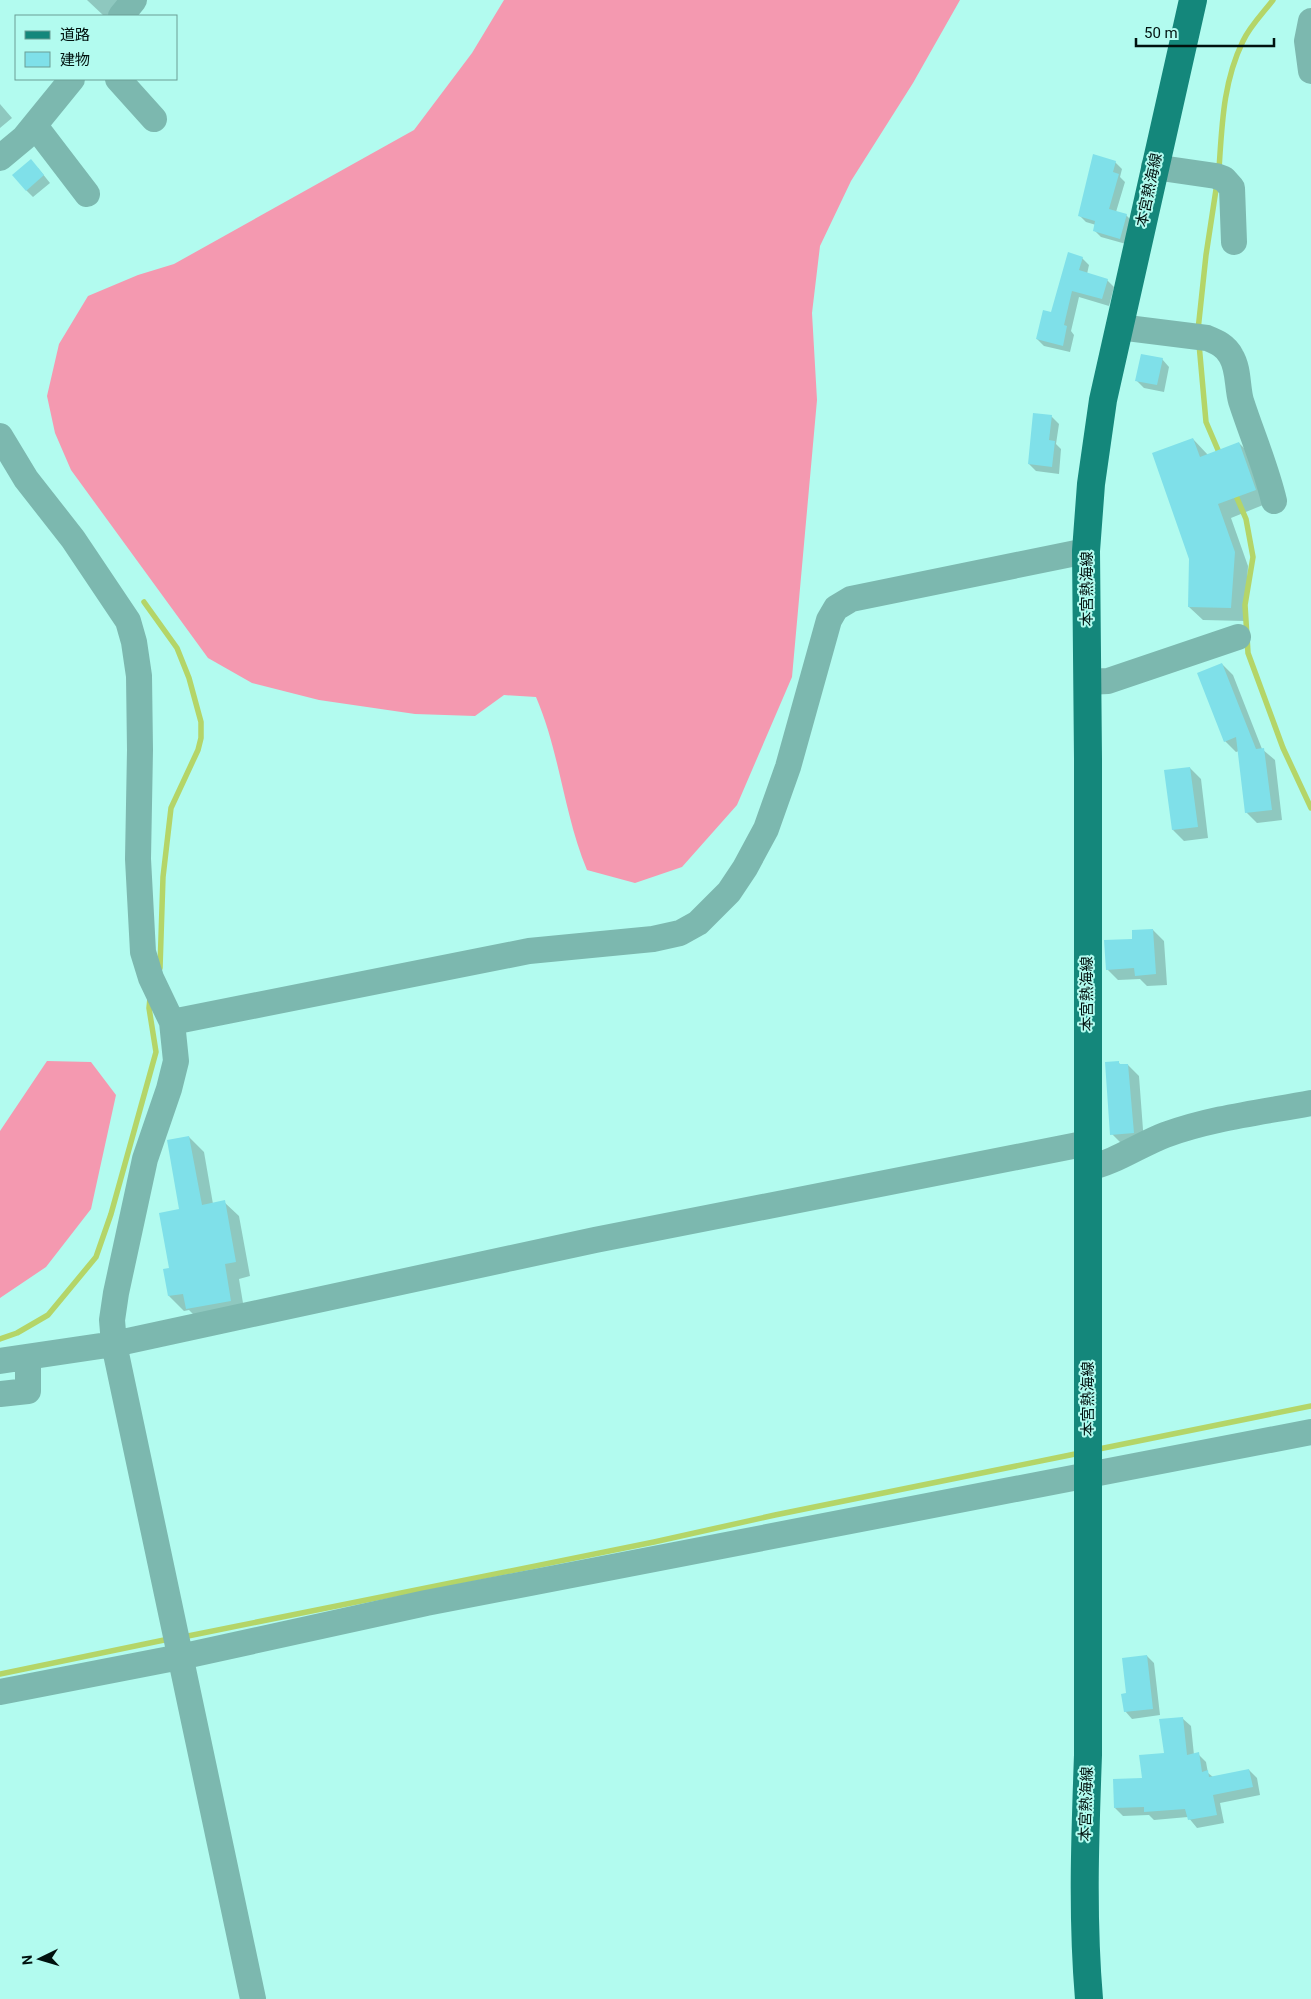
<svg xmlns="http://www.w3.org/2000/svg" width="1311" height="1999" viewBox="0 0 1311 1999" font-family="Roboto,'Noto Sans JP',sans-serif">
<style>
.forest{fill:#f499b0}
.shadow{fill:#0003}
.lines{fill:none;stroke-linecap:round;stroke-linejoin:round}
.stream{stroke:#b4d568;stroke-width:5.5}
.building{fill:#7fe0e9}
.minor{stroke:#7cb8af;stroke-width:26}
.major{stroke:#14877b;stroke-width:28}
.labels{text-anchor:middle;stroke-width:4;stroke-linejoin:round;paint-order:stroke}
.street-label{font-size:15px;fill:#01120f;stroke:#b2fbef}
</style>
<rect width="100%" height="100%" fill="#b2fbef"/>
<path class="forest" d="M504,0H960L913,83L851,181L820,246L812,313L817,400L792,677L737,805L682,867L635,883L587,870C564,815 560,753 536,697L504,695L475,716L415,714L319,700L252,683L208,658L71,470L55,433L47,396L59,344L88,296L138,275L174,264L414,130L472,53Z
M47,1061L91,1062L116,1095L91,1209L46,1267L0,1298V1131Z"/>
<path class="shadow" d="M87,0H124L108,16H104Z
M0,104L12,118L0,128Z
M1115,162L1122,169L1120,177L1125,182L1116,212L1126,215L1133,222L1126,244L1101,237L1094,230L1096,225L1086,222L1079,215Z
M38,168L50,183L33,197L26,190Z
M1082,258L1089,265L1087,274L1107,280L1114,287L1109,306L1079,297L1071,331L1074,335L1070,352L1044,346L1037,339Z
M1162,359L1169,367L1164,392L1144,388L1137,381Z
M1051,416L1059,424L1056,444L1061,449L1059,474L1036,471L1029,464Z
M1193,439L1208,455L1239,443L1253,457L1268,503L1231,518L1248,566L1245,621L1203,620L1189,607Z
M1222,664L1233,675L1262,749L1275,760L1282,820L1257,823L1246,812L1239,751L1236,752L1225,741Z
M1190,768L1201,779L1208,838L1184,841L1173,830Z
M1153,930L1164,941L1167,985L1147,986L1140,979L1118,980L1107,969L1134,940Z
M1118,1062L1122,1066L1128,1065L1139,1076L1144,1143L1123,1145L1112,1134Z
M189,1137L204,1152L213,1204L224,1202L239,1216L250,1276L239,1279L245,1315L202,1323L189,1310L184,1311L169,1296L171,1269L180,1210Z
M1147,1656L1154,1663L1160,1715L1132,1719L1125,1711L1128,1694Z
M1182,1718L1191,1726L1194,1755L1198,1754L1206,1762L1208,1773L1213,1777L1249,1770L1257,1778L1260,1795L1220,1803L1224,1823L1197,1828L1188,1817L1154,1820L1149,1815L1123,1816L1115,1808L1165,1754Z"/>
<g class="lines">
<path class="stream" d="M1219,169C1222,125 1223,82 1243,41C1250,26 1263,13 1273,0
M1198,330L1206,255L1217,183
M1199,344L1206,422L1221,457
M1234,491L1246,519L1253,557L1245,605L1248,653L1283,748L1311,808
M144,602L177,648L189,678L201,722V738L198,750L171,808L163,877L160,968
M0,1339L17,1333L48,1315L96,1257L111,1214L156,1052L149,1008L150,998
M1094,1450L1311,1406
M183,1637L654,1542L775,1515L1080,1453
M0,1674L169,1639"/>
</g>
<path class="building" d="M1093,154L1116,161L1113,172L1119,174L1109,209L1127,214L1120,239L1093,231L1095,221L1078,216Z
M31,159L44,175L26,191L12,175Z
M1068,252L1083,257L1079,270L1108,279L1102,299L1072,291L1064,325L1067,326L1063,346L1036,339L1043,310L1051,312Z
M1141,354L1163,358L1157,385L1135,381Z
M1033,413L1052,415L1049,440L1055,441L1052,467L1028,464Z
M1193,438L1200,457L1239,442L1256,490L1218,504L1235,552L1231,608L1188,607L1189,559L1152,453Z
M1222,663L1256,749L1264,748L1272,810L1245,813L1236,737L1224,742L1197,673Z
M1190,767L1198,827L1172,830L1164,770Z
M1153,929L1156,974L1135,976L1134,968L1106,970L1104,940L1132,939V930Z
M1119,1061V1064H1128L1134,1133L1110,1135L1105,1062Z
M189,1136L202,1205L225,1200L236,1262L225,1264L231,1301L186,1309L183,1294L168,1296L163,1269L169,1268L159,1213L179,1209L167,1140Z
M1147,1655L1153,1709L1124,1712L1121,1694L1126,1693L1122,1658Z
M1183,1717L1187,1755L1199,1752L1202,1772L1208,1770L1209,1777L1249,1769L1253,1787L1213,1795L1217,1815L1188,1820L1185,1809L1144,1812V1807L1114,1808L1113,1779L1142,1778L1139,1755L1164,1753L1159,1719Z"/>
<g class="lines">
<path class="minor" d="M121,16L134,0
M1311,21L1307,41L1311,71
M118,79L154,119
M35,126L87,194
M0,158L24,138L72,79
M1154,167L1216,176L1224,179L1232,188L1234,242
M1119,327L1207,338C1217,342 1226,346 1231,356C1239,369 1237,387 1241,401C1252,435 1266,467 1274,501
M0,436L26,479L73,539L128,621L134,642L139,676L140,750L138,859L143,952L151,978L172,1022L176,1061L169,1089L145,1159L116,1293L112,1320L114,1344L595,1240L1088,1143
M1087,682L1108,681L1238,637
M172,1022L529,951L653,939L680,933L698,923L729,892L745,868L766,829L788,767L829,620L836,608L851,599L1086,551
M1088,1168C1116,1162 1139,1145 1165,1135C1211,1118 1263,1112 1311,1103
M0,1361L114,1344L253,1999
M0,1394L28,1391V1357
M0,1692L180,1657L426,1603L1311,1432"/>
<path class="major" d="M1089,1999C1082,1917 1085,1837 1088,1755V759L1086,551L1091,484L1103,400L1193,0"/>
</g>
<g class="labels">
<g class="street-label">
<text transform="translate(1149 190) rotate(-78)" y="5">本宮熱海線</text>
<text transform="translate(1087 589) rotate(-90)" y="5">本宮熱海線</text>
<text transform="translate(1087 994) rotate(-90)" y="5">本宮熱海線</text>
<text transform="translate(1088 1399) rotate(-90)" y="5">本宮熱海線</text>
<text transform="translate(1086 1804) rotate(-88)" y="5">本宮熱海線</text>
</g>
</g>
<rect x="15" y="15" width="162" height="65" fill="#b2fbef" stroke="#6b9e95"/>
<rect x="25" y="31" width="25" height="8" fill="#14877b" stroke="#6b9e95"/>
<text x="60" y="40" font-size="15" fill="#01120f">道路</text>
<rect x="25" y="52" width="25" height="15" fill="#7fe0e9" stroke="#6b9e95"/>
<text x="60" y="65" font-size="15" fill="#01120f">建物</text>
<g transform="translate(40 1959) rotate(265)" stroke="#b2fbef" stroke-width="4" paint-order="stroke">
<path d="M0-4L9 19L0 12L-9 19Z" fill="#01120f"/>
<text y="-8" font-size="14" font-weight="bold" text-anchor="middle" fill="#01120f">N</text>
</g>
<path d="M1136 38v8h138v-8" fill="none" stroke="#01120f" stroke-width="2.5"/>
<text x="1144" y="38" font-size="15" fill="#01120f" stroke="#b2fbef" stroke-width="4" paint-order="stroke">50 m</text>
</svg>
